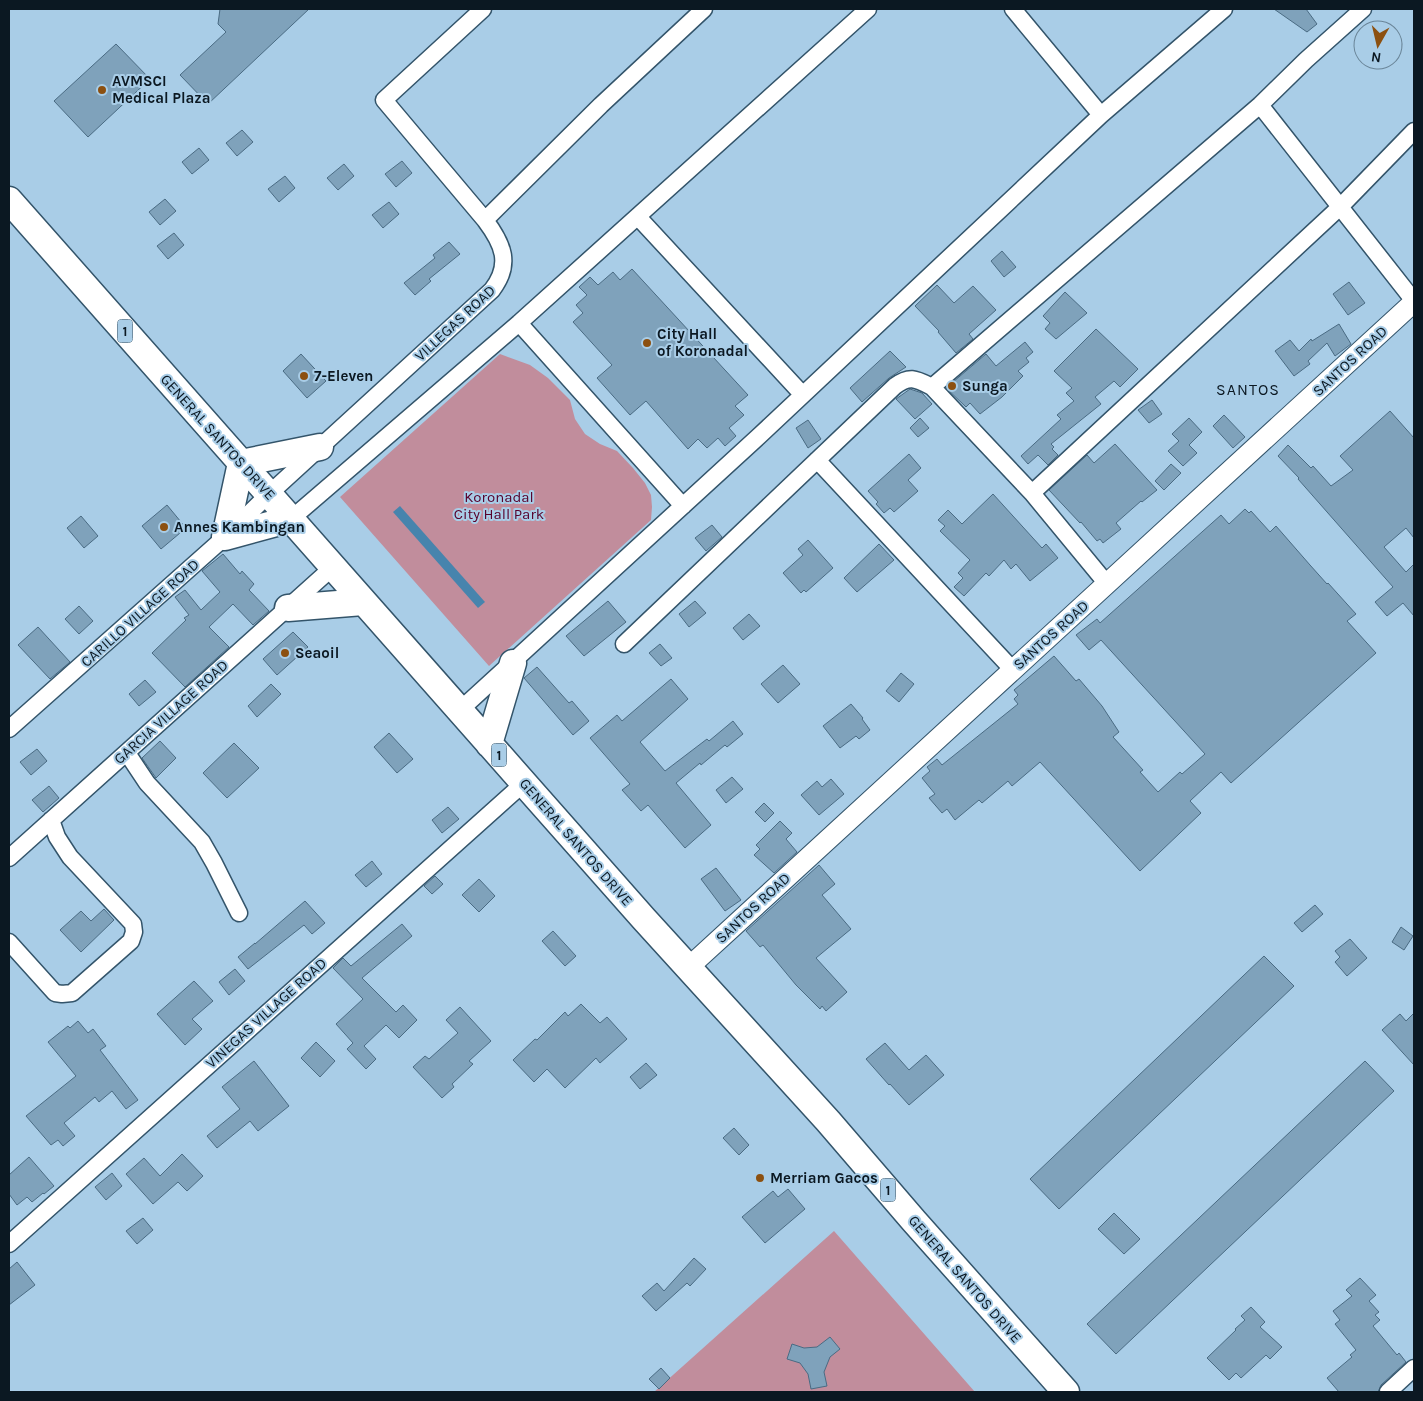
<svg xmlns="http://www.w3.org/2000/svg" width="1423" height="1401" viewBox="0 0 1423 1401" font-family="Karla,sans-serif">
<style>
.green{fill:#c18d9c}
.water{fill:#4784ad}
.building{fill:#7fa2bb;stroke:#4a6b83}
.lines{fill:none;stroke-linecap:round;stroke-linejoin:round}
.minor-casing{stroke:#33546a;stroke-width:19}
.tertiary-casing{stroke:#33546a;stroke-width:22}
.trunk-casing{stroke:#33546a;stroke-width:29}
.minor{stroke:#fff;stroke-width:16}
.tertiary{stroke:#fff;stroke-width:20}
.trunk{stroke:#fff;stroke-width:26}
.poi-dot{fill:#8c5010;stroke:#a9cde7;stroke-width:2}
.labels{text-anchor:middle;stroke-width:4;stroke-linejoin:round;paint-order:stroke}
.shield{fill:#a9cde7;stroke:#3a4e5d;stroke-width:1}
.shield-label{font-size:14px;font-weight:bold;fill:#0b1822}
.poi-label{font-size:15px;font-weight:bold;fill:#0b1822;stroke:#a9cde7;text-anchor:start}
.street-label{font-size:15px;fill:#0b1822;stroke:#a9cde7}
.park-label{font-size:15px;fill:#57012b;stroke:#a9cde7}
.neighbourhood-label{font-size:16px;letter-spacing:1px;fill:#0b1822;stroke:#a9cde7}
</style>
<rect width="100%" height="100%" fill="#a9cde7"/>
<path class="green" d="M500,354L530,365L548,378L570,400L575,419L585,434L600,444L617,451L633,468L645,483L651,495L652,507L651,520L489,666L340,497Z
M834,1231L975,1392H654Z"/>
<path class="water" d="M400,506L485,602L478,608L393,512Z"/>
<path class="building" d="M220,9H309L208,104L180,75L226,32L218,24Z
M1274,9H1306L1317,24L1307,32Z
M116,44L150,79L88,137L54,101Z
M242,130L253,142L237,156L226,143Z
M199,148L209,160L192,174L182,162Z
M402,161L412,173L396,187L385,174Z
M344,164L354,176L338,190L327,178Z
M285,176L295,188L279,202L268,189Z
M165,199L176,211L160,225L149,212Z
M389,202L399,214L383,228L372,215Z
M174,233L184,245L168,259L157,246Z
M449,242L460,254L429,279L431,281L415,295L404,283L435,258L433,255Z
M1002,251L1016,267L1004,277L991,261Z
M632,269L748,395L735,406L744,415L729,428L736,436L725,446L718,438L707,448L698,439L688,449L646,401L630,415L597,378L612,365L573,322L583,313L576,305L587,295L579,287L590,277L598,285L613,272L620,280Z
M1349,282L1365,303L1348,315L1333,294Z
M937,285L954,303L973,286L996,310L969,334L973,339L956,353L938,332L939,331L915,306Z
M1065,292L1087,313L1056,339L1045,329L1050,323L1043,316Z
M1339,324L1351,344L1335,356L1327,343L1308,361L1310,364L1294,376L1275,351L1290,340L1299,351L1311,339L1312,341Z
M1096,329L1138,369L1120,387L1114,381L1095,397L1101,404L1051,444L1054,447L1052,449L1058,455L1048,465L1038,455L1028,464L1021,456L1061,419L1057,415L1074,401L1066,393L1072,388L1054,371Z
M1025,342L1033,352L1026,358L1029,362L1018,371L1023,376L1002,397L980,414L970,403L966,407L946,388L986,354L996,366Z
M890,351L906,367L889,378L862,402L850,388Z
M301,354L326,381L307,398L283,371Z
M910,389L922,393L932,404L915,419L896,399Z
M1152,400L1162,414L1149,423L1138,410Z
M1390,411L1414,438V538L1406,528L1384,547L1406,572L1414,564V616L1403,603L1387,616L1375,602L1393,587L1298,479L1299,478L1278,456L1288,445L1311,468L1313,466L1331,486L1353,470L1340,456Z
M1224,415L1245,437L1233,448L1213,426Z
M920,418L929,428L918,437L910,428Z
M1189,418L1202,432L1189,445L1197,453L1183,466L1168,451L1179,441L1172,434Z
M808,420L821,439L808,448L796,428Z
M1115,444L1157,490L1142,502L1141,501L1116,523L1121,529L1103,543L1100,539L1097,541L1081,522L1080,523L1049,490L1087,455L1094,463Z
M909,454L921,468L908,480L918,491L894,512L890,508L884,513L876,504L878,502L868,491Z
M1171,464L1181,473L1164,490L1155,481Z
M993,494L1042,548L1046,544L1058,558L1030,581L1016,564L1011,569L1004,560L989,576L986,573L964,596L954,587L963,578L958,573L970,560L940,531L945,526L938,520L948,510L962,524Z
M167,505L186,528L161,549L142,526Z
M1245,509L1249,513L1251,511L1270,532L1276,526L1310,565L1327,584L1328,583L1356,614L1347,621L1376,653L1231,783L1221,772L1190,801L1201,813L1140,871L1040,762L1012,786L1008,781L982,803L979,800L955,820L947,809L942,813L929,798L935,794L922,778L930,771L927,767L937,759L942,765L1018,704L1014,699L1018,695L1014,690L1054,656L1076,681L1079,679L1102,706L1119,732L1113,737L1143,770L1140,772L1158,792L1180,772L1182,774L1205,754L1101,640L1089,650L1076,635L1097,619L1100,623L1221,515L1229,524Z
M81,516L98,536L84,548L67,528Z
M712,525L722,537L706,551L695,538Z
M808,540L833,568L806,592L804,590L801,593L783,573L803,555L798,549Z
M879,544L894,560L857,592L844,578Z
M223,554L240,574L242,571L254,584L249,590L269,611L253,625L233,604L209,627L229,647L185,687L152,653L186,620L184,618L189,615L175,597L185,590L201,610L220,592L202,571Z
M608,601L626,622L584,656L566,636Z
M695,601L706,613L689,627L679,614Z
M79,606L93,621L79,634L65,619Z
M749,614L760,626L743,640L733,628Z
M38,627L70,662L50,679L18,645Z
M293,632L308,647L277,675L263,659Z
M660,644L672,658L661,666L649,653Z
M783,665L800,684L778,703L761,684Z
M537,667L569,703L572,701L589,721L573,735L524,678Z
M901,673L914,684L899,702L886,691Z
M671,679L688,699L640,742L665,771L707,739L709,741L733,721L743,734L727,747L725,745L701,765L700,763L676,783L711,825L685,848L648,805L641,811L622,790L630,784L590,738L617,715L622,721Z
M145,680L156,692L139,706L129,694Z
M271,684L281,694L257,717L248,706Z
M851,704L863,718L862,719L870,730L859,739L856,736L840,748L823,726Z
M389,733L413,759L397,773L374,747Z
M160,741L176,758L156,778L142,758Z
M234,743L259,768L227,798L203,773Z
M37,749L47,761L31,775L20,762Z
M732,777L743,789L726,803L716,790Z
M831,779L844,794L819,815L801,795L817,781L822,787Z
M49,786L59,798L43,812L32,800Z
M764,803L774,813L765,822L755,812Z
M448,807L459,819L442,833L432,820Z
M780,821L792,833L786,839L797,852L774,873L754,855L760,849L756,845Z
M372,861L382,874L366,887L355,875Z
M819,865L835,884L822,895L851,929L816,958L847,992L826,1011L822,1006L820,1009L796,985L763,945L760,947L746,931Z
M716,868L741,900L725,911L701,879Z
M435,876L443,884L432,894L424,886Z
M479,879L495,896L479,912L462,895Z
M305,901L325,923L312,934L304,925L248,969L238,957L255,943V944Z
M1315,905L1323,914L1302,932L1294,923Z
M104,909L114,920L81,952L60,930L81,911L91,921Z
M402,924L412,936L362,978L396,1012L403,1005L417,1020L399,1038L386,1025L364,1046L376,1059L366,1069L347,1049L353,1043L336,1024L363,999L333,968L343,958L351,966Z
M1401,927L1413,936L1404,950L1392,942Z
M553,931L576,956L565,966L542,941Z
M1350,939L1367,958L1347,976L1335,962L1340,957L1335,951Z
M1264,956L1294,986L1059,1209L1030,1179Z
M235,969L245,981L229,995L219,982Z
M194,981L213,1001L192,1019L202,1029L185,1045L157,1014Z
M581,1004L600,1023L607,1017L627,1039L600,1063L596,1058L565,1088L547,1069L534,1082L513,1060L535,1039L537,1040L565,1012L568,1016Z
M460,1007L491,1041L469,1061L473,1064L452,1084L454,1087L442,1098L413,1067L425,1056L429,1059L458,1033L446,1020Z
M1414,1013V1065L1382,1030L1400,1014L1406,1021Z
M78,1021L88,1033L93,1029L106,1046L100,1050L138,1100L126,1109L112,1091L99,1102L95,1097L64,1123L75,1136L63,1146L58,1140L51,1145L26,1116L76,1076L48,1042L68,1026L70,1028Z
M316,1042L335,1061L320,1077L301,1058Z
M885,1043L909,1070L926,1055L944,1075L909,1105L890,1084L889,1085L866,1059Z
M254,1061L289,1106L258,1131L250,1121L217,1148L207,1136L240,1109L222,1087Z
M1365,1061L1394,1091L1116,1354L1087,1324Z
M646,1063L657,1075L640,1089L630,1077Z
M734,1128L749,1145L739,1155L723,1138Z
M182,1154L203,1176L187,1191L178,1182L153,1204L126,1174L144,1158L160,1176Z
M29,1157L54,1186L44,1194L43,1193L32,1202L27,1197L17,1205L9,1194V1175Z
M112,1173L122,1186L106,1200L95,1187Z
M788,1189L805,1209L765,1243L742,1217L773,1191L778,1197Z
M1114,1213L1140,1239L1124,1254L1098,1229Z
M143,1218L153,1230L137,1244L126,1231Z
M694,1258L706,1269L690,1286L687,1283L656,1311L642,1296L657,1283L664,1291Z
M17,1262L35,1285L9,1305V1269Z
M1360,1278L1376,1295L1369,1301L1379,1312L1375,1315L1380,1320L1373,1326L1397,1355L1399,1353L1406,1362L1381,1385L1378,1392H1339L1327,1378L1352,1357L1350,1355L1356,1350L1335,1324L1340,1320L1333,1311L1352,1296L1346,1290Z
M1251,1307L1265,1322L1260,1327L1282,1347L1270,1359L1266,1355L1241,1378L1236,1373L1229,1380L1207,1358L1236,1330L1235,1329L1245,1320L1241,1316Z
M830,1337L840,1349L830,1357L824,1372L827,1386L811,1389L808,1374L800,1363L787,1359L792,1344L804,1348L817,1347Z
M661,1368L670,1378L659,1389L649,1379Z"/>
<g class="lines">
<defs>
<path id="minor" d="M1013,9L1101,115
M1260,105L1414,301
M638,217L802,394
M485,220L601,105L704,9
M519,323L683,506
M817,460L1013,670
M1032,493L1340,207L1414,131
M291,519L519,323L868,9
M1107,584L1032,493L932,387L1260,105L1306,60L1363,9
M624,644L895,386C910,375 916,379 932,387
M459,711L758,437L1101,115L1224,9
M9,729L225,537L269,494L492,290C512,264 503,244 485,220L384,100L483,9
M127,753L147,783L202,842L214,863L239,913
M9,858L333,567
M9,942L55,993L62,994L72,993L131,941L134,932L133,924L70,857L57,837L51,820
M9,1244L524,783
M1388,1392L1414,1368"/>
<path id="tertiary" d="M689,967L1414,302"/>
<path id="trunk" d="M9,200L644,919L828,1121L914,1221L1066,1392
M241,463L225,537L291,519
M241,463L320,447
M288,608L363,602
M489,744L513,663"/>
</defs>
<use href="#minor" class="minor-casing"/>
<use href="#tertiary" class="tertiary-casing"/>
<use href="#trunk" class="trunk-casing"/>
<use href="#minor" class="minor"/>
<use href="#tertiary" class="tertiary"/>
<use href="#trunk" class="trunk"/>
</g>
<g class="poi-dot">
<circle cx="102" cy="90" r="5"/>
<circle cx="647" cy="343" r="5"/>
<circle cx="304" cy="376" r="5"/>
<circle cx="952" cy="386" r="5"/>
<circle cx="164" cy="527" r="5"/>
<circle cx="285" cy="653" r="5"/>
<circle cx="760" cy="1178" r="5"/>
</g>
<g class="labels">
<g class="shield">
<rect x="117.5" y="319.5" width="15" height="23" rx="4"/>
<rect x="491.5" y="743.5" width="15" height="23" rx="4"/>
<rect x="880.5" y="1178.5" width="15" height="23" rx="4"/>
</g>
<g class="shield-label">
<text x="125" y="336">1</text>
<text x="499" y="760">1</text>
<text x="888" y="1195">1</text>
</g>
<g class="poi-label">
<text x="112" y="86">AVMSCI<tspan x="112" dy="17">Medical Plaza</tspan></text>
<text x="657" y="339">City Hall<tspan x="657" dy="17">of Koronadal</tspan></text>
<text x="314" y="381">7-Eleven</text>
<text x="962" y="391">Sunga</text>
<text x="174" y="532">Annes Kambingan</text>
<text x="295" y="658">Seaoil</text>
<text x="770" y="1183">Merriam Gacos</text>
</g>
<g class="street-label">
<text transform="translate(455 323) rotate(-43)" y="5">VILLEGAS ROAD</text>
<text transform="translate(1350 361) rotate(-43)" y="5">SANTOS ROAD</text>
<text transform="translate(218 437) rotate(48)" y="5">GENERAL SANTOS DRIVE</text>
<text transform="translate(140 613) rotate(-42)" y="5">CARILLO VILLAGE ROAD</text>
<text transform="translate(1051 635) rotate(-42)" y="5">SANTOS ROAD</text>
<text transform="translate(171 712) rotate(-42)" y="5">GARCIA VILLAGE ROAD</text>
<text transform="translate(576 842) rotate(49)" y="5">GENERAL SANTOS DRIVE</text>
<text transform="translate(753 908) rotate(-43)" y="5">SANTOS ROAD</text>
<text transform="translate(266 1013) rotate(-42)" y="5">VINEGAS VILLAGE ROAD</text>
<text transform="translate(965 1279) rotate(49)" y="5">GENERAL SANTOS DRIVE</text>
</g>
<g class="park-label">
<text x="499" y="502">Koronadal<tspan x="499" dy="17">City Hall Park</tspan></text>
</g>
<g class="neighbourhood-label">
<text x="1248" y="395">SANTOS</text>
</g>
</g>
<rect width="1423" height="1401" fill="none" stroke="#0b1822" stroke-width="20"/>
<g transform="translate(1378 45) rotate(188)"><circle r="24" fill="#a9cde7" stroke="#6a8598"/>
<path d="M0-4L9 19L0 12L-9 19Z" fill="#8c5010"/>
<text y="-8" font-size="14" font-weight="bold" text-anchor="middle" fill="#0b1822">N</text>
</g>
</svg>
